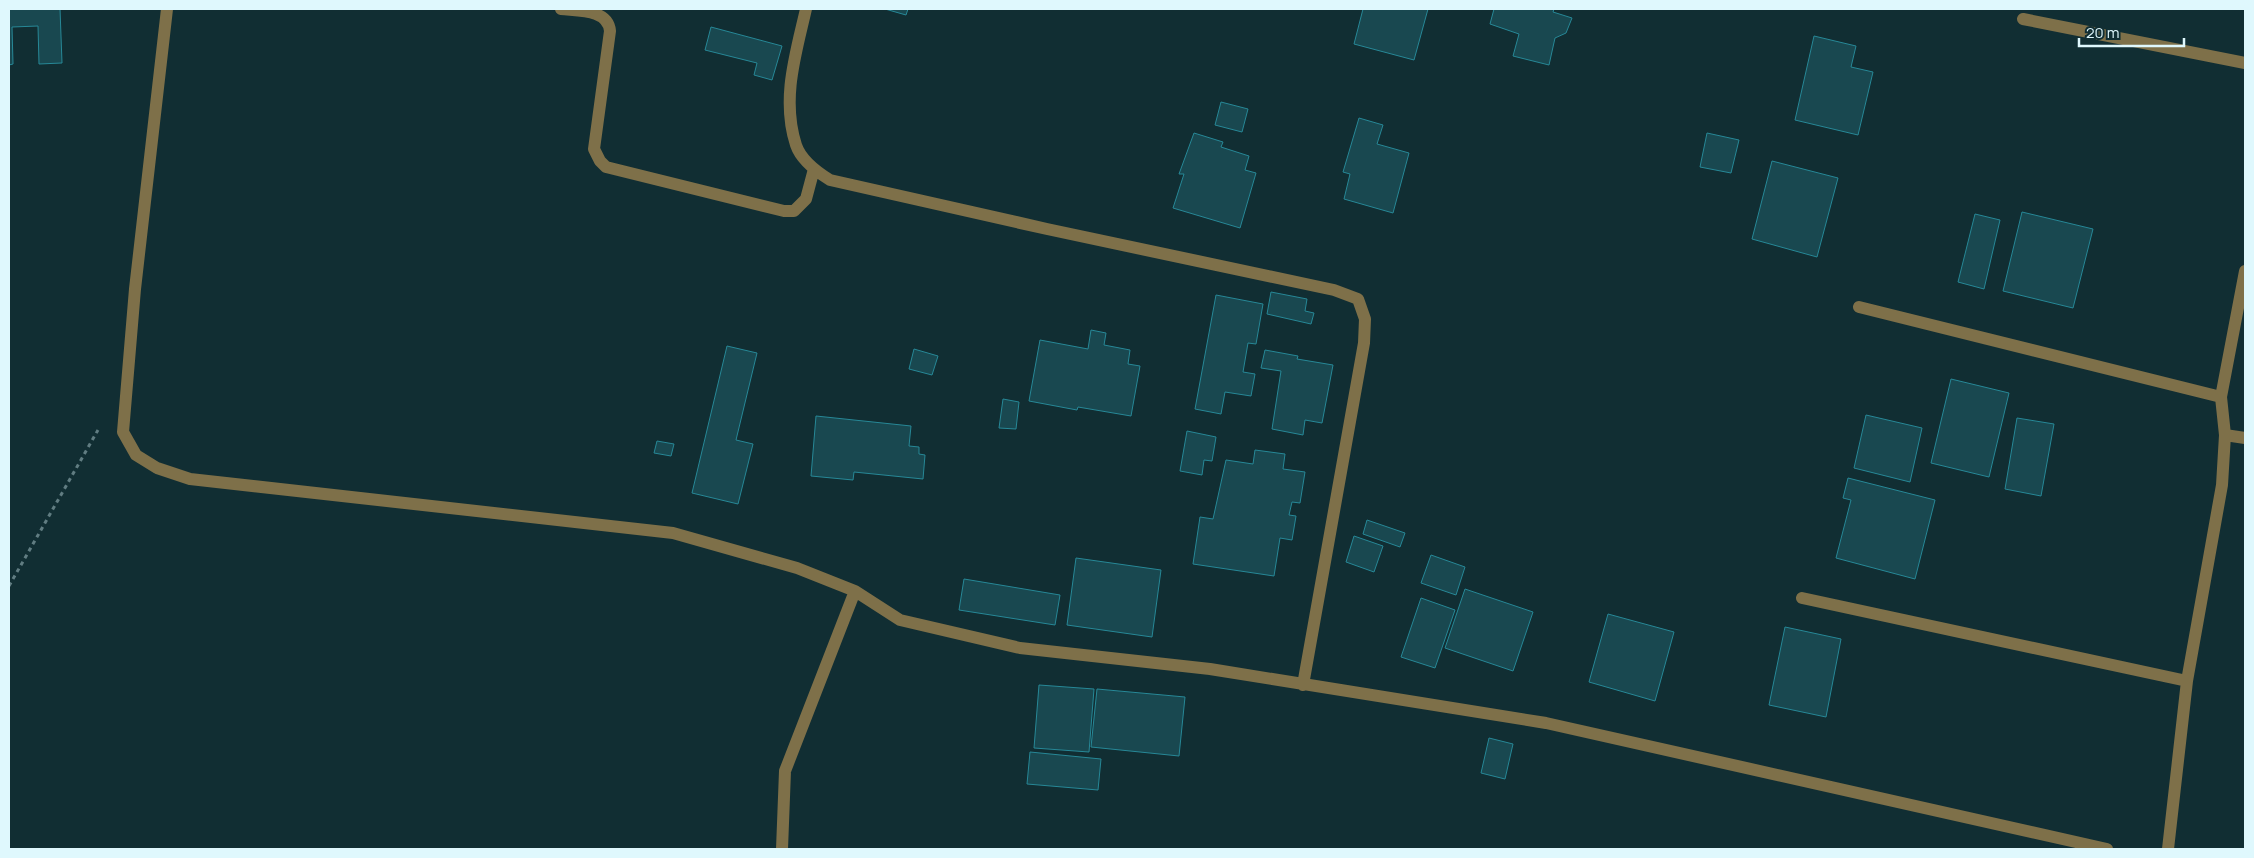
<svg xmlns="http://www.w3.org/2000/svg" width="2254" height="858" viewBox="0 0 2254 858" font-family="Manrope,sans-serif">
<style>
.building{fill:#194850;stroke:#278897}
.lines{fill:none;stroke-linecap:round;stroke-linejoin:round}
.path{stroke:#617d82;stroke-width:3;stroke-dasharray:4 4;stroke-linecap:butt}
.minor{stroke:#7e7049;stroke-width:12}
</style>
<rect width="100%" height="100%" fill="#112e33"/>
<path class="building" d="M9,9H60L62,63L39,64L38,26L12,27L13,64L9,65Z
M885,9H908L906,15Z
M1363,9H1428L1414,60L1354,44Z
M1494,9H1554L1553,12L1572,18L1566,33L1555,38L1549,65L1513,56L1519,34L1490,24Z
M711,27L782,46L772,80L754,75L757,63L705,50Z
M1814,36L1856,46L1851,67L1873,72L1858,135L1795,120Z
M1221,102L1248,109L1242,132L1215,125Z
M1359,118L1383,125L1377,144L1409,153L1393,213L1344,199L1350,174L1343,172Z
M1194,133L1223,142L1221,147L1249,156L1245,170L1256,173L1240,228L1173,208L1184,174H1179Z
M1707,133L1739,140L1731,173L1700,167Z
M1772,161L1838,178L1817,257L1752,239Z
M2022,212L2093,229L2073,308L2003,291Z
M1975,214L2000,220L1984,289L1958,282Z
M1271,292L1307,299L1305,311L1314,313L1311,324L1267,314Z
M1216,295L1263,304L1256,344L1248,343L1243,372L1255,374L1251,396L1225,392L1221,414L1195,409Z
M1091,330L1106,333L1104,345L1130,350L1128,364L1140,366L1131,416L1078,407L1077,410L1029,401L1040,340L1088,349Z
M727,346L757,353L736,440L753,444L738,504L692,493Z
M914,349L938,356L932,375L909,369Z
M1265,350L1298,356L1297,359L1333,365L1322,423L1305,420L1303,435L1272,429L1281,371L1261,368Z
M1951,379L2009,393L1989,477L1931,463Z
M1003,399L1019,402L1016,429L999,428Z
M1866,415L1922,428L1910,482L1854,468Z
M816,416L911,426L909,446L919,447V454L925,455L923,479L854,472L853,480L811,476Z
M2017,418L2054,424L2041,496L2005,489Z
M1187,431L1216,437L1212,461L1204,460L1202,475L1180,471Z
M657,441L674,444L671,456L654,453Z
M1255,450L1285,454L1283,469L1305,472L1300,503L1292,502L1289,515L1296,516L1292,540L1280,538L1274,576L1193,564L1200,517L1213,519L1226,460L1253,464Z
M1848,478L1935,500L1915,579L1836,558L1851,500L1843,498Z
M1367,520L1405,533L1400,547L1363,534Z
M1354,536L1383,546L1374,572L1346,562Z
M1431,555L1465,567L1456,595L1421,583Z
M1076,558L1161,570L1152,637L1067,625Z
M964,579L1060,595L1055,625L959,610Z
M1465,589L1533,612L1513,671L1445,648Z
M1421,598L1455,610L1435,668L1401,657Z
M1608,614L1674,632L1655,701L1589,682Z
M1785,627L1841,639L1826,717L1769,705Z
M1039,685L1094,689L1089,752L1034,748Z
M1097,689L1185,697L1179,756L1091,747Z
M1489,738L1513,744L1505,779L1481,773Z
M1030,752L1101,759L1098,790L1027,784Z"/>
<g class="lines">
<path class="path" d="M9,586L98,430"/>
<path class="minor" d="M167,9L135,289L123,432L136,455L157,468L190,479L673,533L797,568L855,591L900,620L1020,648L1210,669L1546,723L2107,849
M561,9C578,11 608,9 610,31L594,149L600,161L606,167L784,211H794L806,199L814,169
M806,9C796,53 781,99 796,145C801,160 817,172 830,180L1047,229L1334,290L1358,299L1365,319L1364,343L1303,685
M2023,19L2245,63
M1859,307L2221,397
M2225,435L2245,438
M1802,598L2187,681
M782,849L785,771L855,591
M2168,849L2187,681L2222,485L2225,435L2221,397L2245,271"/>
</g>
<rect width="2254" height="858" fill="none" stroke="#dff8fd" stroke-width="20"/>
<path d="M2079 38v8h105v-8" fill="none" stroke="#dff8fd" stroke-width="2.5"/>
<text x="2086" y="38" font-size="15" fill="#dff8fd" stroke="#112e33" stroke-width="4" paint-order="stroke">20 m</text>
</svg>
